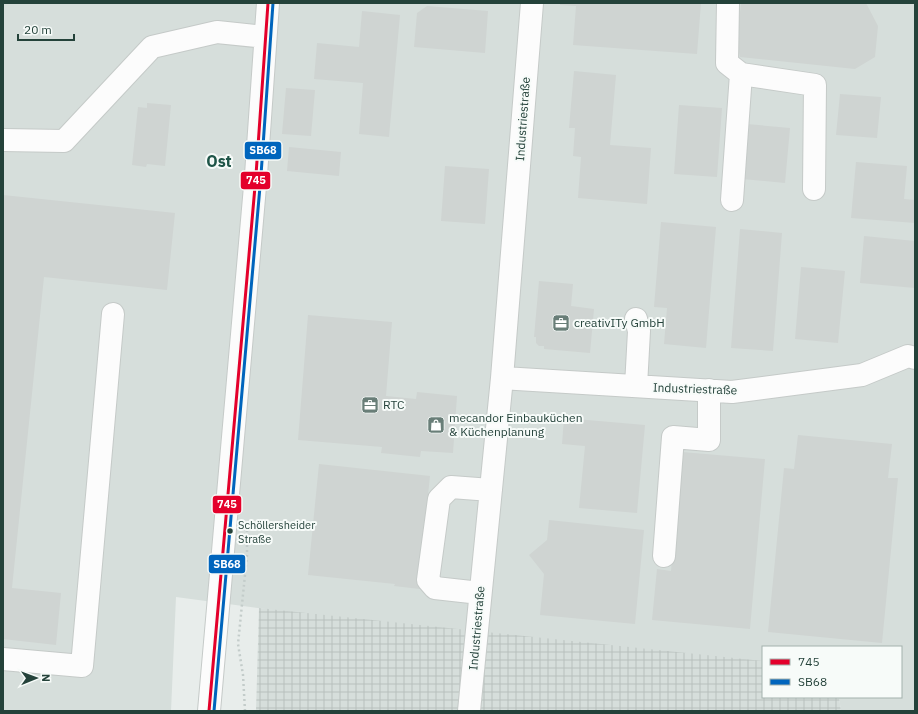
<svg xmlns="http://www.w3.org/2000/svg" width="918" height="714" viewBox="0 0 918 714" font-family="'IBM Plex Sans',sans-serif">
<style>
.built{fill:#d6dedb}
.industrial{fill:url(#industrial-grid)}
.building{fill:#cfd4d2}
.lines{fill:none;stroke-linecap:round;stroke-linejoin:round}
.minor-casing{stroke:#c5cac8;stroke-width:24}
.path{stroke:#c3ccca;stroke-width:2.5;stroke-dasharray:2 3;stroke-linecap:butt}
.minor{stroke:#fcfcfc;stroke-width:22}
.bus-1-casing{stroke:#f7fbf9;stroke-width:6}
.bus-2-casing{stroke:#f7fbf9;stroke-width:6}
.bus-1{stroke:#e4002b;stroke-width:3}
.bus-2{stroke:#0065bd;stroke-width:3}
.bus-dot{fill:#24423a;stroke:#f7fbf9;stroke-width:1.5}
.labels{text-anchor:middle;stroke-width:4;stroke-linejoin:round;paint-order:stroke}
.bus-label{font-size:11px;fill:#24423a;stroke:#f7fbf9;text-anchor:start}
.street-label{font-size:12px;fill:#24423a;stroke:#f7fbf9}
.poi-label{font-size:12px;fill:#24423a;stroke:#f7fbf9;text-anchor:start}
.district-label{font-size:16px;font-weight:bold;fill:#1f5548;stroke:#f7fbf9}
.line-badge{stroke:#f7fbf9;stroke-width:1.5}
.badge-label{font-size:11px;text-anchor:middle;font-weight:bold;fill:#fff}
</style>
<defs>
<pattern id="industrial-grid" width="8" height="8" patternUnits="userSpaceOnUse"><rect width="8" height="8" fill="#d6dedb"/><path d="M0 4h8M4 0v8" fill="none" stroke="#b8c0bd"/></pattern>
</defs>
<rect width="100%" height="100%" fill="#e8edeb"/>
<path class="built" d="M3,3H915V711H841L839,697H901V647H763V662L310,615L176,597L171,711H3Z"/>
<path class="industrial" d="M259,608L763,661V697H839L841,711H256Z"/>
<path class="building" d="M560,3H701L697,54L573,45L576,6L560,5Z
M741,3H866L878,26L875,57L855,69L740,57L737,40Z
M427,6L488,11L485,53L414,47L417,13Z
M362,11L400,15L389,137L359,134L363,83L314,79L317,43L359,47Z
M574,71L616,75L610,145L651,148L647,204L578,198L581,157L573,156L575,128H569Z
M286,88L315,90L311,136L282,134Z
M840,94L881,97L877,138L836,135Z
M147,103L171,105L165,166L147,164L146,167L132,165L138,107L147,108Z
M679,105L722,108L717,177L674,174Z
M747,124L790,128L785,183L742,179Z
M289,147L341,152L339,176L287,171Z
M856,162L907,166L904,199L915,200V223L851,218Z
M445,166L489,169L485,224L441,221Z
M3,195L175,213L167,290L44,277L12,588L61,593L56,645L3,639Z
M661,222L716,227L706,348L664,344L667,308L654,307Z
M740,229L782,233L773,351L731,348Z
M864,236L915,241V288L860,283Z
M801,267L845,271L838,343L795,339Z
M539,281L573,284L571,306L594,309L590,353L544,349V346H539L536,343V337H534Z
M308,315L392,322L386,396L416,399L417,392L457,396L453,453L421,451L420,457L381,453L382,447L298,440Z
M564,418L645,425L637,513L579,508L585,446L562,444Z
M798,435L892,444L888,478H898L882,643L768,632L784,468L794,469Z
M682,452L765,459L750,629L652,620L657,569L671,571Z
M319,464L430,476L421,563H423L420,589L394,586L395,584L308,575Z
M549,520L644,530L635,624L540,615L544,574L529,555L547,540Z"/>
<g class="lines">
<defs>
<path id="minor" d="M728,3L727,63L741,74L815,85L814,189
M3,140L64,141L152,47L217,32L265,37
M732,200L741,74
M636,319L639,331L636,386
M502,378L732,392L862,375L908,356L915,358
M664,556L673,437L709,440V390
M480,593L435,588L428,580L439,499L451,487L491,490
M3,659L82,666L113,314
M209,711L256,175L268,3
M469,711L502,378L532,3"/>
</defs>
<use href="#minor" class="minor-casing"/>
<path class="path" d="M245,711L243,675L238,644L247,555V528"/>
<use href="#minor" class="minor"/>
<defs>
<path id="bus-1" d="M209,711L256,175L268,3"/>
<path id="bus-2" d="M214,711L261,175L273,3"/>
</defs>
<use href="#bus-1" class="bus-1-casing"/>
<use href="#bus-2" class="bus-2-casing"/>
<use href="#bus-1" class="bus-1"/>
<use href="#bus-2" class="bus-2"/>
</g>
<defs>
<symbol id="office-square" viewBox="-11 -11 22 22"><rect x="-9" y="-9" width="18" height="18" rx="4" fill="#697e78" stroke="#f7fbf9"/><path d="M-6-3h4V-5.5h4V-3h4V5H-6ZM-1-4.5V-3h2v-1.5ZM-6 0V1H6V0Z" fill="#fff"/></symbol>
<symbol id="shop-square" viewBox="-11 -11 22 22"><rect x="-9" y="-9" width="18" height="18" rx="4" fill="#697e78" stroke="#f7fbf9"/><path d="M-5-2.5h2.3a2.7 3.5 0 0 1 5.4 0H5L5.5 6h-11ZM-1.5-2.5h3a1.5 2.3 0 0 0-3 0Z" fill="#fff"/></symbol>
</defs>
<g fill-rule="evenodd">
<use href="#office-square" x="551" y="313" width="20" height="20"/>
<use href="#office-square" x="360" y="395" width="20" height="20"/>
<use href="#shop-square" x="426" y="415" width="20" height="20"/>
</g>
<circle class="bus-dot" cx="230" cy="531" r="3.5"/>
<g class="labels">
<g class="bus-label">
<text x="238" y="529">Schöllersheider<tspan x="238" dy="14">Straße</tspan></text>
</g>
<g class="street-label">
<text transform="translate(523 119) rotate(-86)" y="4">Industriestraße</text>
<text transform="translate(695 389) rotate(2)" y="4">Industriestraße</text>
<text transform="translate(477 628) rotate(-85)" y="4">Industriestraße</text>
</g>
<g class="poi-label">
<text x="574" y="327">creativITy GmbH</text>
<text x="383" y="409">RTC</text>
<text x="449" y="422">mecandor Einbauküchen<tspan x="449" dy="14">&amp; Küchenplanung</tspan></text>
</g>
<g class="district-label">
<text x="219" y="167">Ost</text>
</g>
</g>
<g class="line-badge">
<rect x="244" y="141" width="38" height="19" rx="4" fill="#0065bd"/>
<rect x="240" y="171" width="31" height="19" rx="4" fill="#e4002b"/>
<rect x="212" y="495" width="30" height="19" rx="4" fill="#e4002b"/>
<rect x="208" y="554" width="38" height="20" rx="4" fill="#0065bd"/>
</g>
<g class="badge-label">
<text x="263" y="154">SB68</text>
<text x="256" y="184">745</text>
<text x="227" y="508">745</text>
<text x="227" y="568">SB68</text>
</g>
<rect width="918" height="714" fill="none" stroke="#24423a" stroke-width="8"/>
<rect x="762" y="646" width="140" height="52" fill="#f7fbf9" stroke="#a3b1ad"/>
<rect x="770" y="659" width="20" height="6" fill="#e4002b" stroke="#a3b1ad"/>
<text x="798" y="666" font-size="12" fill="#24423a">745</text>
<rect x="770" y="679" width="20" height="6" fill="#0065bd" stroke="#a3b1ad"/>
<text x="798" y="686" font-size="12" fill="#24423a">SB68</text>
<g transform="translate(36 678) rotate(89)" stroke="#f7fbf9" stroke-width="3" paint-order="stroke">
<path d="M0-3L7 15L0 10L-7 15Z" fill="#24423a"/>
<text y="-6" font-size="11" font-weight="bold" text-anchor="middle" fill="#24423a">N</text>
</g>
<path d="M18 34v6h56v-6" fill="none" stroke="#24423a" stroke-width="2"/>
<text x="24" y="34" font-size="12" fill="#24423a" stroke="#f7fbf9" stroke-width="3" paint-order="stroke">20 m</text>
</svg>
